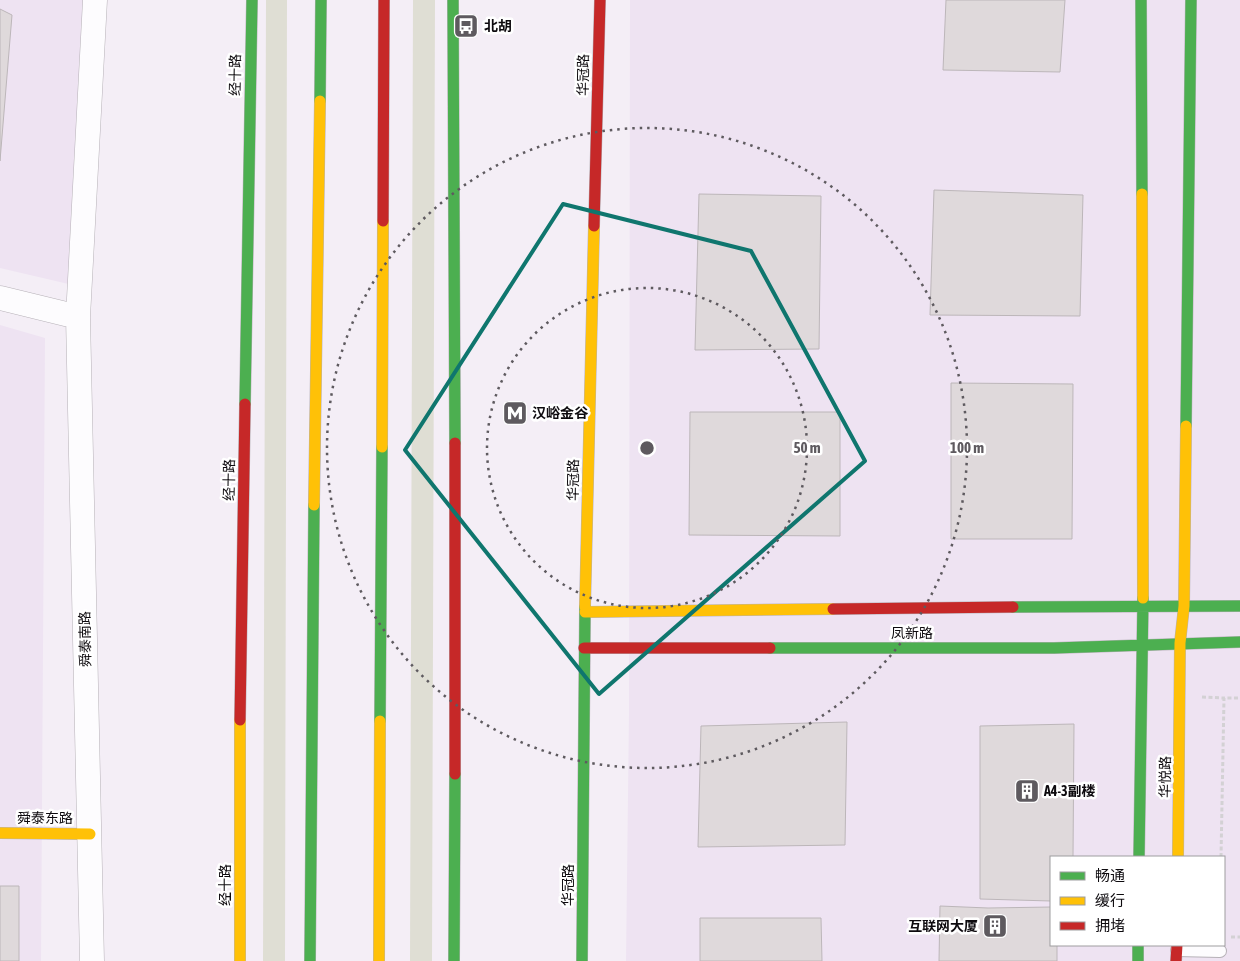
<svg xmlns="http://www.w3.org/2000/svg" width="1240" height="961" viewBox="0 0 1240 961" font-family="'Asap Condensed','Noto Sans SC',sans-serif">
<style>
.built{fill:#eee3f2;fill-rule:evenodd}
.green{fill:#dfded4}
.building{fill:#dfd9db;stroke:#bcb6b9}
.lines{fill:none;stroke-linecap:round;stroke-linejoin:round}
.lane-casing{stroke:#b6b1b7;stroke-width:14}
.street-casing{stroke:#b6b1b7;stroke-width:25}
.fast-casing{stroke:#b6b1b7;stroke-width:12}
.slow-casing{stroke:#b6b1b7;stroke-width:12}
.jam-casing{stroke:#b6b1b7;stroke-width:12}
.path{stroke:#d3d1d4;stroke-width:3;stroke-dasharray:4 2.5;stroke-linecap:butt}
.lane{stroke:#fdfcfe;stroke-width:12}
.street{stroke:#fdfcfe;stroke-width:24}
.fast{stroke:#4caf50;stroke-width:11}
.slow{stroke:#ffc107;stroke-width:11}
.jam{stroke:#c62828;stroke-width:11}
.marked{fill:none;stroke:#0f766e;stroke-width:4;stroke-linejoin:round}
.ring{fill:none;stroke:#5e5a5f;stroke-width:2.5;stroke-dasharray:2.5 5}
.labels{text-anchor:middle;stroke-width:5;stroke-linejoin:round;paint-order:stroke}
.poi-label{font-size:14px;font-weight:bold;fill:#0d0a0e;stroke:#fff;text-anchor:start}
.street-label{font-size:14px;fill:#0d0a0e;stroke:#fff}
.centre{fill:#5e5a5f;stroke:#fff;stroke-width:2.5}
.ring-label{font-size:15px;text-anchor:middle;font-weight:bold;fill:#5e5a5f;stroke:#fff;stroke-width:5;stroke-linejoin:round;paint-order:stroke}
</style>
<rect width="100%" height="100%" fill="#f4eef6"/>
<path class="built" d="M0,0H95L77,286L0,268Z
M630,0H1240V961H626L629,713ZM1051,857H1224V945H1051Z
M0,325L45,338L41,961H0Z"/>
<path class="green" d="M266,0H287L285,961H263Z
M413,0H435L432,961H410Z"/>
<path class="building" d="M946,0H1065L1060,72L943,70Z
M0,9L12,15L0,161Z
M934,190L1083,195L1080,316L930,315Z
M699,194L821,196L819,349L695,350Z
M951,383L1073,384L1072,539H951Z
M690,412H840V536L689,535Z
M847,722L845,845L698,847L701,726Z
M1074,724L1073,857H1051V901L980,899V726Z
M0,886H19V961H0Z
M940,906L988,908L1051,907V945H1057V961H939Z
M700,918H821L822,961H700Z"/>
<g class="lines">
<defs>
<path id="lane" d="M1177,950L1220,951"/>
<path id="street" d="M0,298L78,317
M92,961L78,317L95,0"/>
<path id="fast" d="M453,0L455,443
M1141,0L1142,194
M320,101L321,0
M245,404L252,0
M1186,426L1191,0
M1013,607L1240,606
M770,648H1054L1240,642
M380,721L382,447
M1139,857L1143,598
M1138,945V961
M310,961L314,505
M454,961L455,774
M582,961L585,607"/>
<path id="slow" d="M1142,194L1143,598
M382,447L383,221
M314,505L320,101
M585,607L594,226
M585,612L833,609
M240,720V961
M0,833L90,834
M1178,857L1180,643L1184,606L1186,426
M379,961L380,721"/>
<path id="jam" d="M383,221L384,0
M594,226L600,0
M455,443V774
M833,609L1013,607
M584,648H770
M240,720L245,404
M1176,961L1177,945"/>
</defs>
<use href="#lane" class="lane-casing"/>
<use href="#street" class="street-casing"/>
<use href="#fast" class="fast-casing"/>
<use href="#slow" class="slow-casing"/>
<use href="#jam" class="jam-casing"/>
<path class="path" d="M1202,697L1224,698
M1221,857L1224,698H1240
M1231,937H1240"/>
<use href="#lane" class="lane"/>
<use href="#street" class="street"/>
<use href="#fast" class="fast"/>
<use href="#slow" class="slow"/>
<use href="#jam" class="jam"/>
</g>
<path class="marked" d="M563,204L751,251L865,461L599,694L405,450Z"/>
<g class="ring">
<circle cx="647" cy="448" r="160"/>
<circle cx="647" cy="448" r="320"/>
</g>
<defs>
<symbol id="bus-square" viewBox="-11 -11 22 22"><rect x="-9" y="-9" width="18" height="18" rx="4" fill="#5e5a5f" stroke="#fff"/><path d="M-5-6H5V4H4V6H2V4H-2V6H-4V4H-5ZM-3.5-4V0h7V-4ZM-3.5 1.2v1.5H-2V1.2ZM2 1.2v1.5H3.5V1.2Z" fill="#fff"/></symbol>
<symbol id="metro-square" viewBox="-11 -11 22 22"><rect x="-9" y="-9" width="18" height="18" rx="4" fill="#5e5a5f" stroke="#fff"/><path d="M-5.5 5V-5H-3L0 0L3-5H5.5V5H3V-.5L0 4L-3-.5V5Z" fill="#fff"/></symbol>
<symbol id="building-square" viewBox="-11 -11 22 22"><rect x="-9" y="-9" width="18" height="18" rx="4" fill="#5e5a5f" stroke="#fff"/><path d="M-4-6H4V6H1V3H-1V6H-4ZM-2.5-4.3h1.7v1.8h-1.7ZM.8-4.3h1.7v1.8H.8ZM-2.5-1h1.7V.8h-1.7ZM.8-1h1.7V.8H.8Z" fill="#fff"/></symbol>
</defs>
<g fill-rule="evenodd">
<use href="#bus-square" x="452" y="12" width="28" height="28"/>
<use href="#metro-square" x="501" y="399" width="28" height="28"/>
<use href="#building-square" x="1013" y="777" width="28" height="28"/>
<use href="#building-square" x="981" y="912" width="28" height="28"/>
</g>
<g class="labels">
<g class="poi-label">
<text x="484" y="31">北胡</text>
<text x="532" y="418">汉峪金谷</text>
<text x="1044" y="796">A4-3副楼</text>
<text x="978" y="931" text-anchor="end">互联网大厦</text>
</g>
<g class="street-label">
<text transform="translate(235 75) rotate(-89)" y="5">经十路</text>
<text transform="translate(583 75) rotate(-89)" y="5">华冠路</text>
<text transform="translate(229 480) rotate(-89)" y="5">经十路</text>
<text transform="translate(573 480) rotate(-89)" y="5">华冠路</text>
<text x="912" y="638">凤新路</text>
<text transform="translate(85 639) rotate(-91)" y="5">舜泰南路</text>
<text transform="translate(1165 777) rotate(-89)" y="5">华悦路</text>
<text x="45" y="823">舜泰东路</text>
<text transform="translate(225 885) rotate(-90)" y="5">经十路</text>
<text transform="translate(568 885) rotate(-90)" y="5">华冠路</text>
</g>
</g>
<circle cx="647" cy="448" r="8" class="centre"/>
<g class="ring-label">
<text x="807" y="453">50 m</text>
<text x="967" y="453">100 m</text>
</g>
<rect x="1050" y="856" width="175" height="90" fill="#ffffff" stroke="#9e9d9f"/>
<rect x="1060" y="872" width="25" height="8" fill="#4caf50" stroke="#9e9d9f"/>
<text x="1095" y="881" font-size="15" fill="#0d0a0e">畅通</text>
<rect x="1060" y="897" width="25" height="8" fill="#ffc107" stroke="#9e9d9f"/>
<text x="1095" y="906" font-size="15" fill="#0d0a0e">缓行</text>
<rect x="1060" y="922" width="25" height="8" fill="#c62828" stroke="#9e9d9f"/>
<text x="1095" y="931" font-size="15" fill="#0d0a0e">拥堵</text>
</svg>
